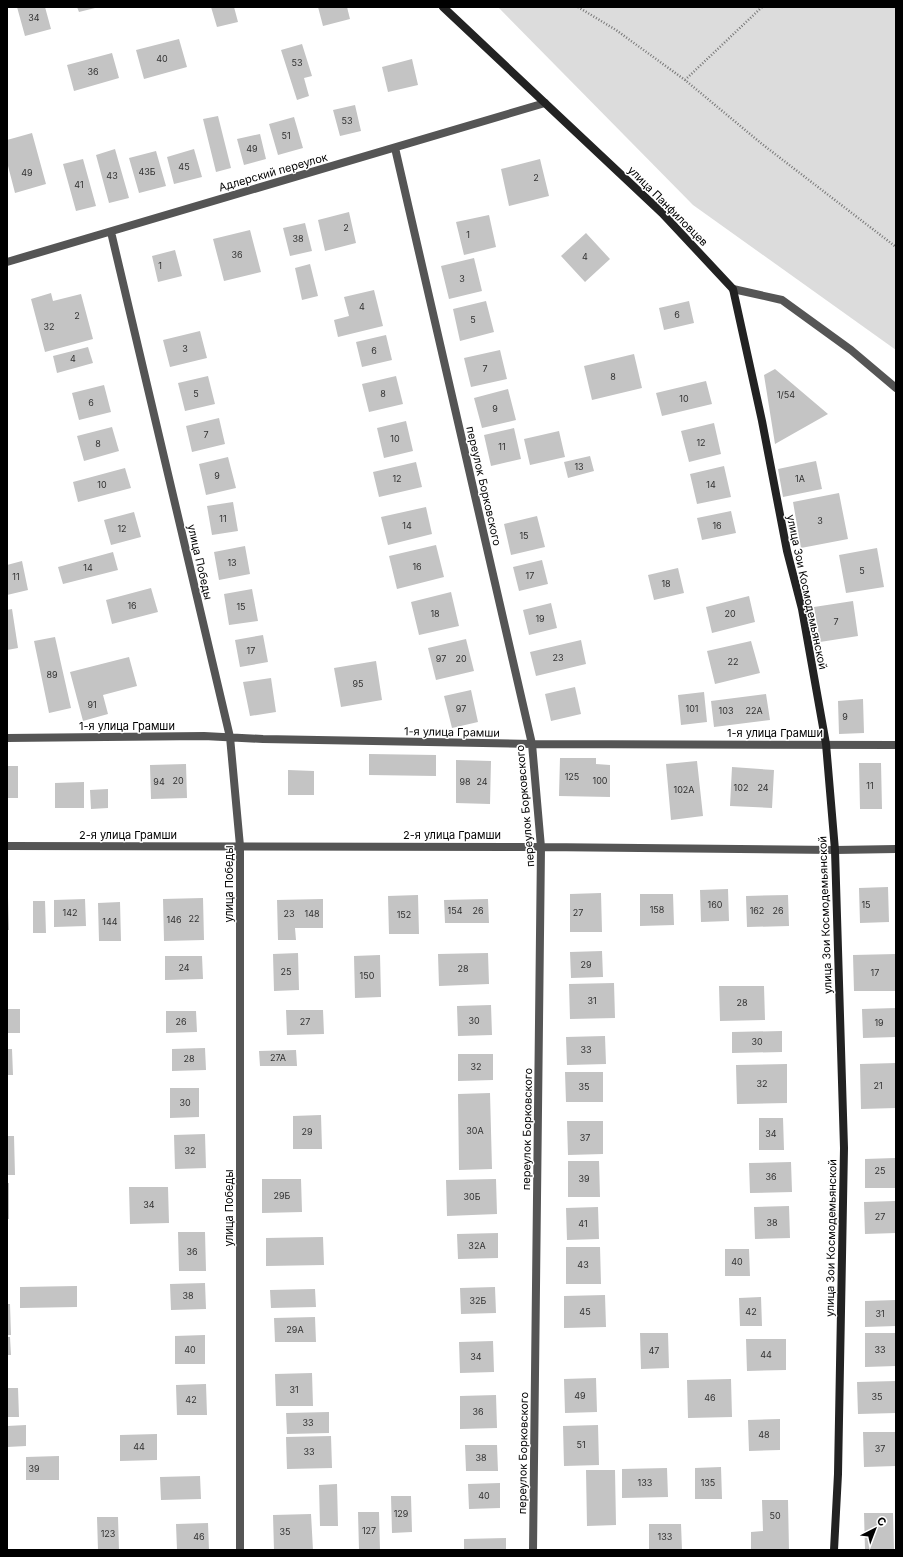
<svg xmlns="http://www.w3.org/2000/svg" width="903" height="1557" viewBox="0 0 903 1557" font-family="Inter,sans-serif">
<style>
.green{fill:#dcdcdc}
.building{fill:#c4c4c4}
.lines{fill:none;stroke-linecap:round;stroke-linejoin:round}
.path{stroke:#777;stroke-width:2.5;stroke-dasharray:1 2;stroke-linecap:butt}
.street{stroke:#555;stroke-width:8}
.secondary{stroke:#222;stroke-width:8}
.labels{text-anchor:middle;stroke-width:3;stroke-linejoin:round;paint-order:stroke}
.number-label{font-size:9px;fill:#313131}
.street-label{font-size:11px;fill:#000;stroke:#fff}
</style>
<rect width="100%" height="100%" fill="#fff"/>
<path class="green" d="M498,7H896V350L693,205Z"/>
<path class="building" d="M17,7H45L51,29L25,36Z
M77,7H95V8L79,12Z
M211,7H234L238,22L217,27Z
M318,7H347L350,19L323,26Z
M179,39L187,67L144,79L136,50Z
M302,44L312,76L304,78L309,96L297,100L281,50Z
M112,53L119,78L74,91L67,65Z
M412,59L418,85L388,92L382,67Z
M355,105L361,131L340,136L333,110Z
M218,116L231,168L216,172L203,119Z
M294,117L303,148L278,155L269,124Z
M32,133L46,184L15,193L7,162V140Z
M260,134L266,159L244,165L237,139Z
M115,149L129,198L109,203L96,155Z
M194,149L202,177L174,184L167,157Z
M156,151L166,186L139,193L129,158Z
M83,159L96,206L76,211L63,164Z
M540,159L549,196L509,206L501,169Z
M349,212L356,243L325,251L318,220Z
M489,215L496,247L464,255L456,222Z
M305,223L312,251L290,256L283,228Z
M250,230L261,272L224,281L213,239Z
M586,233L610,259L585,282L561,256Z
M175,250L182,276L158,282L152,256Z
M474,258L482,291L449,299L441,266Z
M310,264L318,296L302,300L295,268Z
M374,290L383,326L338,337L334,320L349,316L344,297Z
M51,293L53,301L81,294L93,339L45,352L31,299Z
M486,301L494,332L460,341L453,309Z
M689,301L694,323L664,330L659,308Z
M200,331L207,358L170,367L163,340Z
M386,335L392,360L362,367L356,342Z
M88,347L93,363L57,373L53,356Z
M500,350L507,379L471,387L464,358Z
M634,354L642,388L592,400L584,366Z
M775,369L828,414L775,444L764,375Z
M208,376L215,404L185,411L178,383Z
M396,376L403,404L369,412L362,384Z
M706,381L712,404L662,416L656,393Z
M104,385L111,412L79,420L72,393Z
M508,389L516,420L482,428L474,398Z
M219,418L225,444L192,452L186,426Z
M406,421L413,451L384,458L377,428Z
M714,423L721,454L689,462L681,431Z
M112,427L119,451L84,461L77,436Z
M514,428L521,459L491,466L484,435Z
M559,431L565,457L530,465L524,439Z
M590,456L594,471L568,478L564,462Z
M228,457L236,488L206,495L199,464Z
M816,461L822,489L783,497L778,469Z
M416,462L422,487L379,497L373,472Z
M724,466L731,497L697,504L690,474Z
M125,468L131,488L78,502L73,482Z
M839,493L848,539L801,548L793,502Z
M233,502L238,531L212,535L207,506Z
M426,507L432,534L388,545L381,517Z
M731,511L736,533L702,540L697,518Z
M134,512L141,537L111,545L104,520Z
M537,516L545,547L511,555L504,524Z
M436,545L444,577L397,589L389,556Z
M245,546L250,574L219,580L214,552Z
M877,548L884,587L846,593L839,555Z
M113,552L118,570L63,584L58,567Z
M542,560L548,584L519,591L513,567Z
M22,561L28,590L7,595V565Z
M678,568L684,593L654,600L648,575Z
M151,588L158,612L112,624L106,600Z
M252,589L258,621L229,625L224,594Z
M451,592L459,626L419,635L411,602Z
M749,596L755,622L712,633L706,607Z
M853,601L858,636L820,642L814,607Z
M551,603L557,628L529,635L523,610Z
M12,609L18,648L7,650V610Z
M263,635L268,662L240,667L235,640Z
M55,637L71,708L49,713L34,641Z
M466,639L474,671L436,680L428,648Z
M581,640L586,664L536,676L530,652Z
M751,641L760,673L715,684L707,651Z
M129,657L137,686L103,695L108,714L83,721L70,672Z
M376,661L382,700L341,707L334,668Z
M271,678L276,712L250,716L243,682Z
M575,687L581,714L551,721L545,694Z
M471,690L478,722L452,728L444,696Z
M704,692L707,722L681,725L678,695Z
M766,694L770,720L714,727L711,701Z
M863,699L864,733L839,734L838,701Z
M369,754L436,755V776L369,775Z
M560,758H596V764L610,765V797L559,796Z
M456,760L491,761L490,804L456,803Z
M697,761L703,816L671,820L666,764Z
M859,763H881L882,809H860Z
M186,764L187,798L151,799L150,765Z
M7,766H18V798H7Z
M732,767L774,770L772,808L730,806Z
M288,770L314,771V795H288Z
M84,782V808H55V783Z
M108,789V808L91,809L90,790Z
M888,887L889,922L860,923L859,888Z
M728,889L729,921L701,922L700,890Z
M601,893L602,932H570V894Z
M640,894H673L674,925L640,926Z
M418,895L419,934H389L388,896Z
M788,895L789,926L747,927L746,896Z
M7,897H8L9,930H7Z
M203,898L204,940L164,941L163,899Z
M85,899L86,926L54,927V900Z
M323,899V928H295L296,940H278L277,900Z
M488,899L489,923H445L444,900Z
M33,901H45L46,933H33Z
M120,902L121,941H99L98,903Z
M602,951L603,977L571,978L570,952Z
M298,953L299,990L274,991L273,954Z
M488,953L489,984L439,986L438,954Z
M896,954V991H854L853,955Z
M380,955L381,997L355,998L354,956Z
M165,956H202L203,979L165,980Z
M614,983L615,1018L570,1019L569,984Z
M719,986H764L765,1020L720,1021Z
M491,1005L492,1035L458,1036L457,1006Z
M896,1008V1037L863,1038L862,1009Z
M7,1009H20V1033H7Z
M286,1010H323L324,1034L287,1035Z
M166,1011H196L197,1032L166,1033Z
M782,1031V1052L732,1053V1032Z
M605,1036L606,1064L567,1065L566,1037Z
M205,1048L206,1070L172,1071V1049Z
M7,1049H12L13,1075H7Z
M296,1050L297,1066H260L259,1051Z
M458,1054H493V1080L458,1081Z
M896,1063V1108L861,1109L860,1064Z
M787,1064V1103L737,1104L736,1065Z
M565,1072H603V1102H566Z
M170,1088H199V1117L170,1118Z
M490,1093L492,1169L459,1170L458,1094Z
M321,1115L322,1149H293V1116Z
M759,1118H783L784,1150H759Z
M567,1121H603V1154L568,1155Z
M205,1134L206,1168L175,1169L174,1135Z
M7,1136H14L15,1175H7Z
M895,1158L896,1188H865V1159Z
M568,1161H599L600,1197H568Z
M791,1162L792,1192L750,1193L749,1163Z
M262,1179H301L302,1212L262,1213Z
M496,1179L497,1214L447,1216L446,1180Z
M7,1183H9V1219H7Z
M129,1187H168L169,1223L130,1224Z
M895,1201L896,1233L865,1234L864,1202Z
M789,1206L790,1238L755,1239L754,1207Z
M598,1207L599,1239L567,1240L566,1208Z
M178,1232H205L206,1271H179Z
M498,1233V1258L458,1259L457,1234Z
M323,1237L324,1265L266,1266V1238Z
M566,1247H600L601,1284H566Z
M725,1249H749L750,1276H725Z
M205,1283L206,1309L171,1310L170,1284Z
M77,1286V1307L20,1308V1287Z
M495,1287L496,1313L461,1314L460,1288Z
M315,1289L316,1307L271,1308L270,1290Z
M605,1295L606,1327L564,1328V1296Z
M761,1297L762,1326H740L739,1298Z
M896,1300V1326L865,1327V1301Z
M7,1304H10L11,1335H7Z
M315,1317L316,1342H275L274,1318Z
M640,1333H668L669,1368L641,1369Z
M865,1333H896V1366L865,1367Z
M205,1335V1364H175V1336Z
M7,1337H10L11,1355H7Z
M746,1339H786V1370L747,1371Z
M493,1341L494,1372L460,1373L459,1342Z
M312,1373L313,1406H276L275,1374Z
M596,1378L597,1412L565,1413L564,1379Z
M731,1379L732,1417L688,1418L687,1380Z
M896,1381V1413L858,1414L857,1382Z
M206,1384L207,1415H177L176,1385Z
M7,1388H18L19,1417H7Z
M496,1395L497,1428L460,1429V1396Z
M329,1412V1433L287,1434L286,1413Z
M780,1419V1450L749,1451L748,1420Z
M26,1425V1446L7,1447V1426Z
M598,1425L599,1465L564,1466L563,1426Z
M863,1432H896V1466L864,1467Z
M157,1434V1460L120,1461V1435Z
M331,1436L332,1468L287,1469L286,1437Z
M465,1445H497L498,1471H466Z
M59,1456V1480H26V1457Z
M721,1467L722,1499H695V1468Z
M667,1468L668,1497L622,1498V1469Z
M586,1470H615L616,1525L587,1526Z
M200,1476L201,1499L161,1500L160,1477Z
M500,1483V1508L469,1509L468,1484Z
M337,1484L338,1526H320L319,1485Z
M391,1496H411L412,1532L392,1533Z
M762,1500H788L789,1550H751V1532L763,1531Z
M358,1512H379L380,1550H359Z
M864,1513H893L894,1550H865Z
M311,1514L313,1550H274L273,1515Z
M97,1517H118L119,1550H98Z
M208,1523L209,1550H177L176,1524Z
M649,1524H681L682,1550H649Z
M506,1538V1550H464V1539Z"/>
<g class="lines">
<path class="path" d="M578,7L616,30L685,80L762,144L896,247
M685,80L762,7"/>
<path class="street" d="M395,148L532,744L541,847L533,1550
M111,232L230,737L240,846V1550
M7,262L545,103
M733,289L782,300L851,350L896,388
M7,738L204,736L263,739L532,744L896,745
M7,846L541,847L835,850L896,849"/>
<path class="secondary" d="M443,7L662,213L733,289L762,421L787,551L802,609L826,744L835,850L844,1148L838,1474L834,1550"/>
</g>
<g class="labels">
<g class="number-label">
<text x="34" y="21">34</text>
<text x="162" y="62">40</text>
<text x="297" y="66">53</text>
<text x="93" y="75">36</text>
<text x="347" y="124">53</text>
<text x="286" y="139">51</text>
<text x="252" y="152">49</text>
<text x="184" y="170">45</text>
<text x="147" y="175">43Б</text>
<text x="27" y="176">49</text>
<text x="112" y="179">43</text>
<text x="536" y="181">2</text>
<text x="79" y="188">41</text>
<text x="346" y="231">2</text>
<text x="468" y="238">1</text>
<text x="298" y="242">38</text>
<text x="237" y="258">36</text>
<text x="585" y="260">4</text>
<text x="160" y="269">1</text>
<text x="462" y="282">3</text>
<text x="362" y="310">4</text>
<text x="677" y="318">6</text>
<text x="77" y="319">2</text>
<text x="473" y="323">5</text>
<text x="49" y="330">32</text>
<text x="185" y="352">3</text>
<text x="374" y="354">6</text>
<text x="73" y="362">4</text>
<text x="485" y="372">7</text>
<text x="613" y="380">8</text>
<text x="196" y="397">5</text>
<text x="383" y="397">8</text>
<text x="786" y="398">1/54</text>
<text x="684" y="402">10</text>
<text x="91" y="406">6</text>
<text x="495" y="412">9</text>
<text x="206" y="438">7</text>
<text x="395" y="442">10</text>
<text x="701" y="446">12</text>
<text x="98" y="447">8</text>
<text x="502" y="450">11</text>
<text x="579" y="470">13</text>
<text x="217" y="479">9</text>
<text x="397" y="482">12</text>
<text x="800" y="482">1А</text>
<text x="102" y="488">10</text>
<text x="711" y="488">14</text>
<text x="223" y="522">11</text>
<text x="820" y="524">3</text>
<text x="407" y="529">14</text>
<text x="717" y="529">16</text>
<text x="122" y="532">12</text>
<text x="524" y="539">15</text>
<text x="232" y="566">13</text>
<text x="417" y="570">16</text>
<text x="88" y="571">14</text>
<text x="862" y="574">5</text>
<text x="530" y="579">17</text>
<text x="16" y="580">11</text>
<text x="666" y="587">18</text>
<text x="132" y="609">16</text>
<text x="241" y="610">15</text>
<text x="435" y="617">18</text>
<text x="730" y="617">20</text>
<text x="540" y="622">19</text>
<text x="836" y="625">7</text>
<text x="251" y="654">17</text>
<text x="558" y="661">23</text>
<text x="441" y="662">97</text>
<text x="461" y="662">20</text>
<text x="733" y="665">22</text>
<text x="52" y="678">89</text>
<text x="358" y="687">95</text>
<text x="92" y="708">91</text>
<text x="461" y="712">97</text>
<text x="692" y="712">101</text>
<text x="726" y="714">103</text>
<text x="754" y="714">22А</text>
<text x="845" y="720">9</text>
<text x="572" y="780">125</text>
<text x="178" y="784">20</text>
<text x="600" y="784">100</text>
<text x="159" y="785">94</text>
<text x="465" y="785">98</text>
<text x="482" y="785">24</text>
<text x="870" y="789">11</text>
<text x="741" y="791">102</text>
<text x="763" y="791">24</text>
<text x="684" y="793">102А</text>
<text x="715" y="908">160</text>
<text x="866" y="908">15</text>
<text x="657" y="913">158</text>
<text x="455" y="914">154</text>
<text x="478" y="914">26</text>
<text x="757" y="914">162</text>
<text x="778" y="914">26</text>
<text x="70" y="916">142</text>
<text x="578" y="916">27</text>
<text x="289" y="917">23</text>
<text x="312" y="917">148</text>
<text x="404" y="918">152</text>
<text x="194" y="922">22</text>
<text x="174" y="923">146</text>
<text x="110" y="925">144</text>
<text x="586" y="968">29</text>
<text x="184" y="971">24</text>
<text x="463" y="972">28</text>
<text x="286" y="975">25</text>
<text x="875" y="976">17</text>
<text x="367" y="979">150</text>
<text x="592" y="1004">31</text>
<text x="742" y="1006">28</text>
<text x="474" y="1024">30</text>
<text x="181" y="1025">26</text>
<text x="305" y="1025">27</text>
<text x="879" y="1026">19</text>
<text x="757" y="1045">30</text>
<text x="586" y="1053">33</text>
<text x="278" y="1061">27А</text>
<text x="189" y="1062">28</text>
<text x="476" y="1070">32</text>
<text x="762" y="1087">32</text>
<text x="878" y="1089">21</text>
<text x="584" y="1090">35</text>
<text x="185" y="1106">30</text>
<text x="475" y="1134">30А</text>
<text x="307" y="1135">29</text>
<text x="771" y="1137">34</text>
<text x="585" y="1141">37</text>
<text x="190" y="1154">32</text>
<text x="880" y="1174">25</text>
<text x="771" y="1180">36</text>
<text x="584" y="1182">39</text>
<text x="282" y="1199">29Б</text>
<text x="472" y="1200">30Б</text>
<text x="149" y="1208">34</text>
<text x="880" y="1220">27</text>
<text x="772" y="1226">38</text>
<text x="583" y="1227">41</text>
<text x="477" y="1249">32А</text>
<text x="192" y="1255">36</text>
<text x="737" y="1265">40</text>
<text x="583" y="1268">43</text>
<text x="188" y="1299">38</text>
<text x="478" y="1304">32Б</text>
<text x="585" y="1315">45</text>
<text x="751" y="1315">42</text>
<text x="880" y="1317">31</text>
<text x="295" y="1333">29А</text>
<text x="190" y="1353">40</text>
<text x="880" y="1353">33</text>
<text x="654" y="1354">47</text>
<text x="766" y="1358">44</text>
<text x="476" y="1360">34</text>
<text x="294" y="1393">31</text>
<text x="580" y="1399">49</text>
<text x="877" y="1400">35</text>
<text x="710" y="1401">46</text>
<text x="191" y="1403">42</text>
<text x="478" y="1415">36</text>
<text x="308" y="1426">33</text>
<text x="764" y="1438">48</text>
<text x="581" y="1448">51</text>
<text x="139" y="1450">44</text>
<text x="880" y="1452">37</text>
<text x="309" y="1455">33</text>
<text x="481" y="1461">38</text>
<text x="34" y="1472">39</text>
<text x="645" y="1486">133</text>
<text x="708" y="1486">135</text>
<text x="484" y="1499">40</text>
<text x="401" y="1517">129</text>
<text x="775" y="1519">50</text>
<text x="369" y="1534">127</text>
<text x="285" y="1535">35</text>
<text x="108" y="1537">123</text>
<text x="199" y="1540">46</text>
<text x="665" y="1540">133</text>
</g>
<g class="street-label">
<text transform="translate(273 172) rotate(-16)" y="4">Адлерский переулок</text>
<text transform="translate(668 206) rotate(45)" y="4">улица Панфиловцев</text>
<text transform="translate(484 486) rotate(77)" y="4">переулок Борковского</text>
<text transform="translate(200 562) rotate(77)" y="4">улица Победы</text>
<text transform="translate(807 592) rotate(78)" y="4">улица Зои Космодемьянской</text>
<text x="127" y="730">1-я улица Грамши</text>
<text transform="translate(452 732) rotate(1)" y="4">1-я улица Грамши</text>
<text x="775" y="737">1-я улица Грамши</text>
<text transform="translate(525 806) rotate(-95)" y="4">переулок Борковского</text>
<text x="128" y="839">2-я улица Грамши</text>
<text x="452" y="839">2-я улица Грамши</text>
<text transform="translate(229 884) rotate(-90)" y="4">улица Победы</text>
<text transform="translate(825 915) rotate(-92)" y="4">улица Зои Космодемьянской</text>
<text transform="translate(527 1129) rotate(-89)" y="4">переулок Борковского</text>
<text transform="translate(229 1208) rotate(-90)" y="4">улица Победы</text>
<text transform="translate(831 1238) rotate(-89)" y="4">улица Зои Космодемьянской</text>
<text transform="translate(523 1453) rotate(-89)" y="4">переулок Борковского</text>
</g>
</g>
<rect width="903" height="1557" fill="none" stroke="#000000" stroke-width="16"/>
<g transform="translate(875 1529) rotate(42)" stroke="#ffffff" stroke-width="3" paint-order="stroke">
<path d="M0-3L7 15L0 10L-7 15Z" fill="#000000"/>
<text y="-6" font-size="11" font-weight="bold" text-anchor="middle" fill="#000000">С</text>
</g>
</svg>
